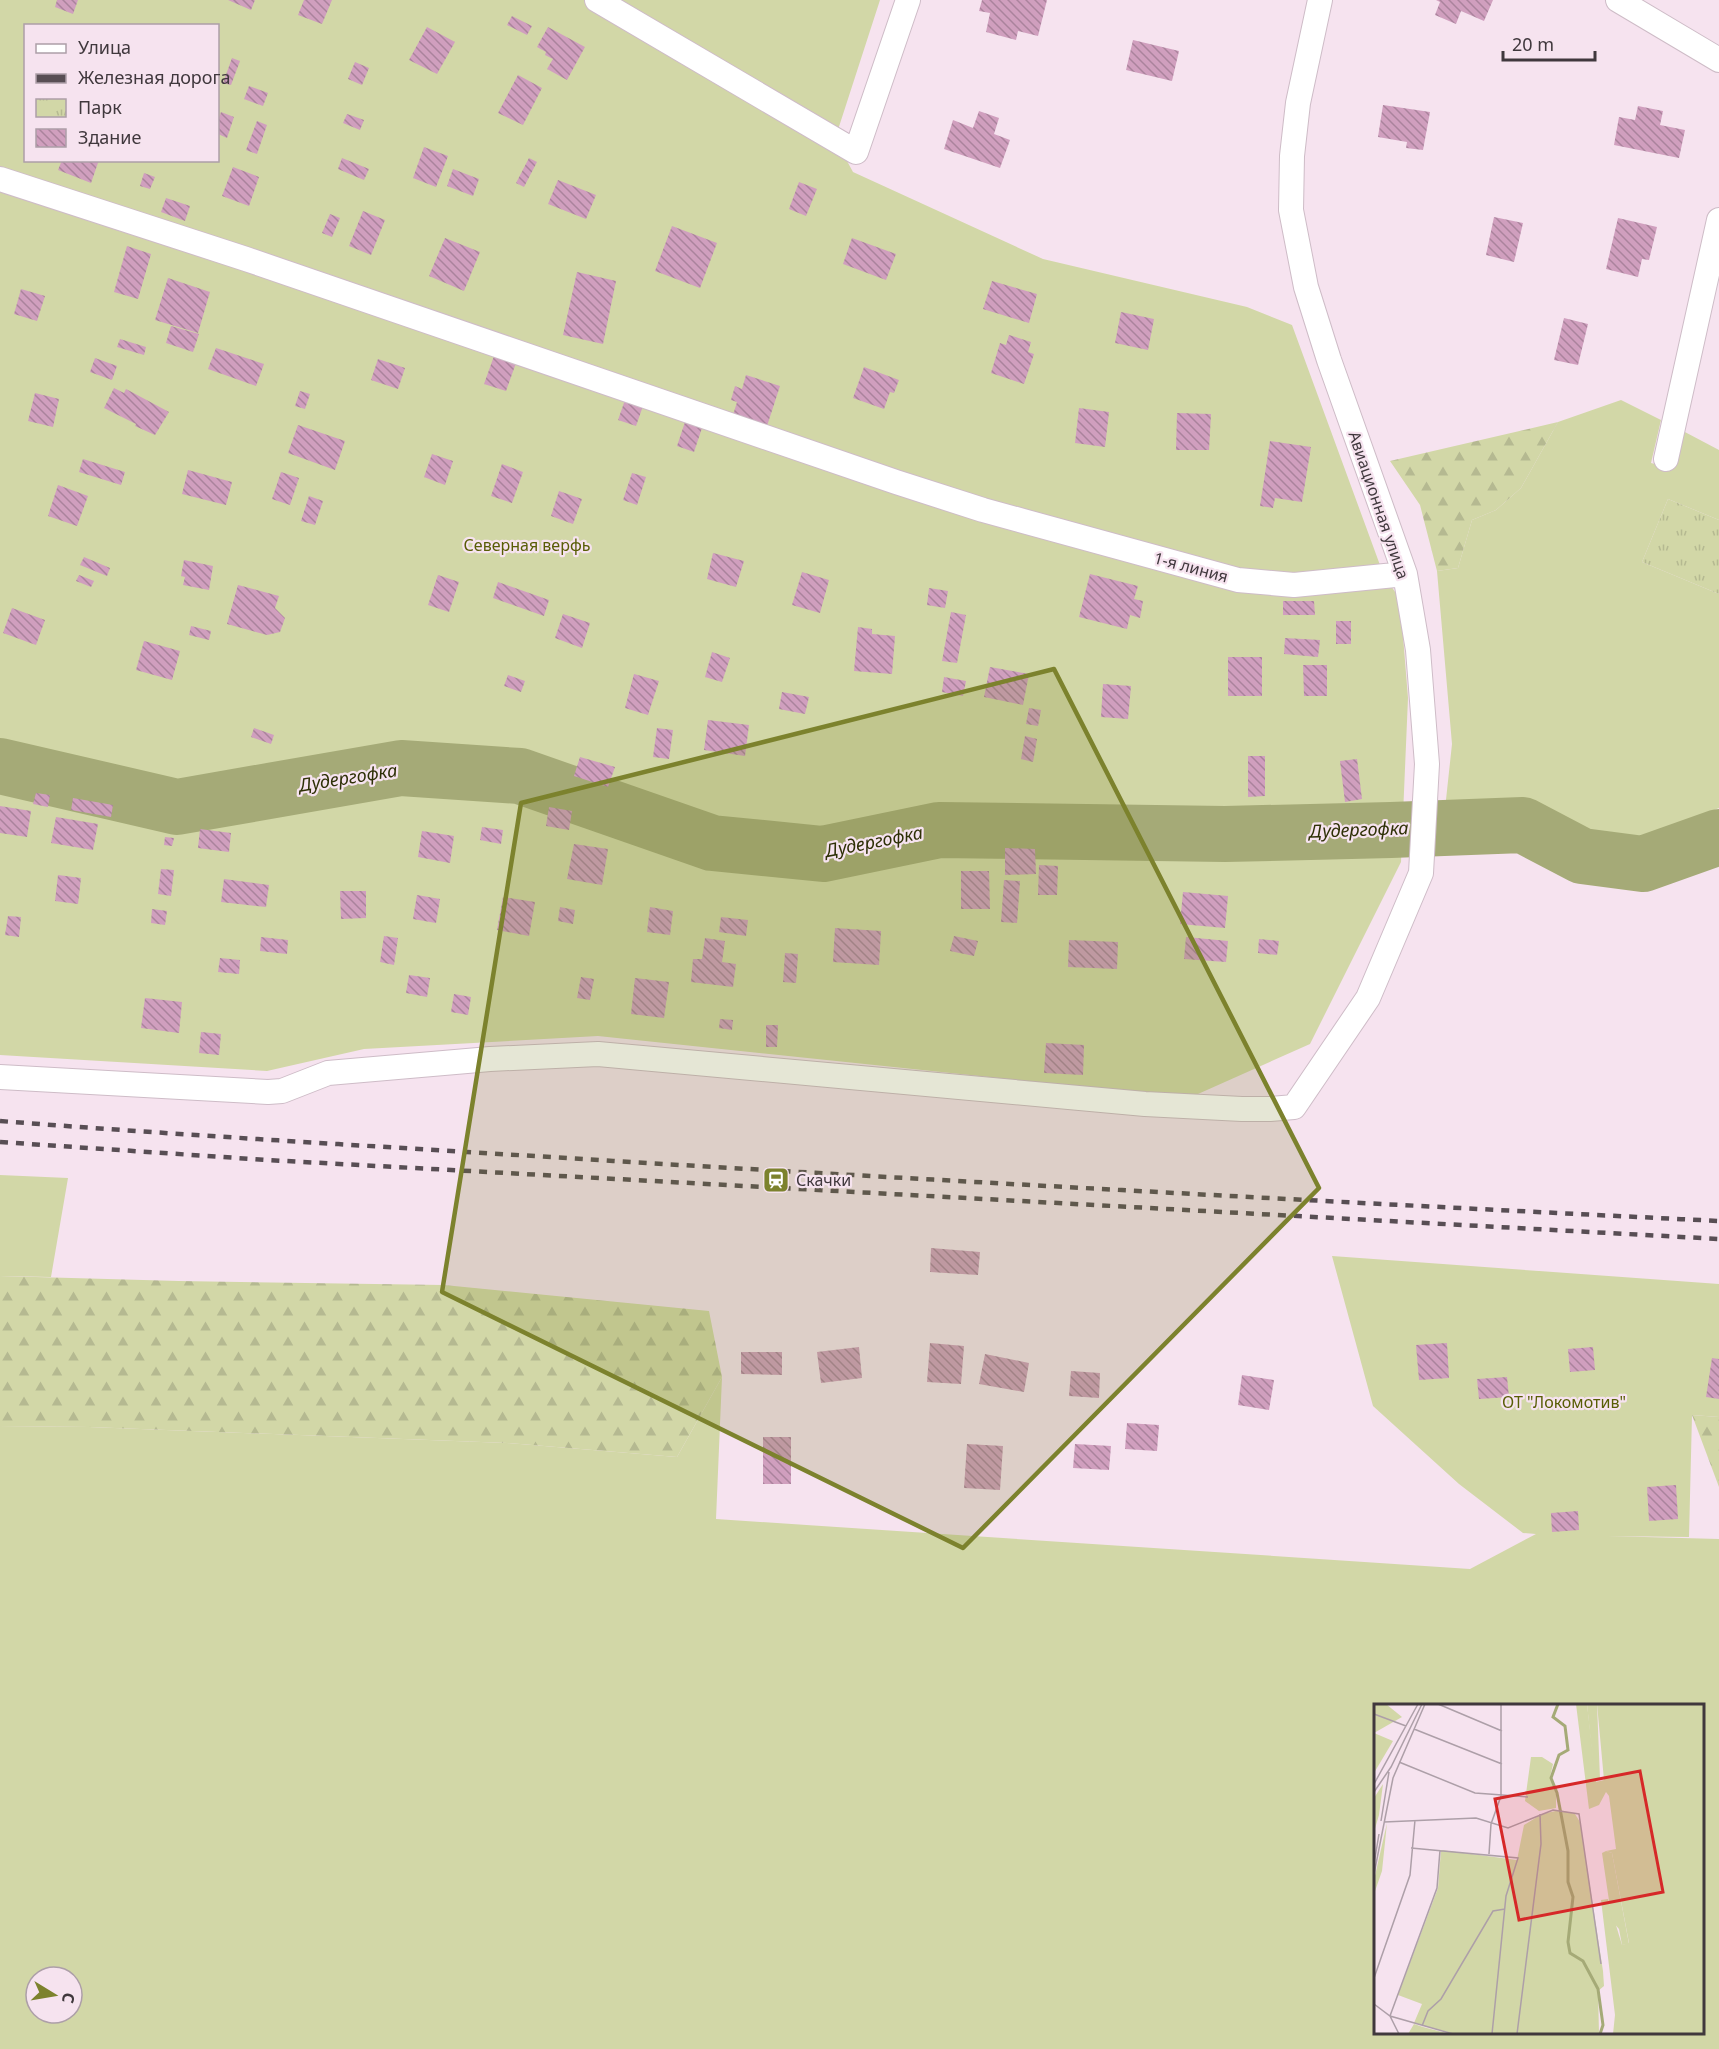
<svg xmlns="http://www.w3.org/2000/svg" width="1719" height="2049" viewBox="0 0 1719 2049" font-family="'Noto Sans',sans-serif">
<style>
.green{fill:#d2d7a7;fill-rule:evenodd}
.forest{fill:url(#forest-firs)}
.park{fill:url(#park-tufts)}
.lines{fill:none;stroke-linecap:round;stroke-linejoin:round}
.river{stroke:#a5aa77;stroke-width:56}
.building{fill:url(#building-back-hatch)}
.minor-casing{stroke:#cebcc7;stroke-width:26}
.minor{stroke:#fff;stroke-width:24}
.rail{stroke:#584e54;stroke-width:4.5;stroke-dasharray:8 8;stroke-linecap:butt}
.marked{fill:#7c822d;fill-opacity:0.2;stroke:#7c822d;stroke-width:4.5;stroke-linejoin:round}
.labels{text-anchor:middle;stroke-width:4.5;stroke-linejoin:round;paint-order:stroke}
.street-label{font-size:16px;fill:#40383d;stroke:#f6e3ef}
.park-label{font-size:16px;fill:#585d05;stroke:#f6e3ef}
.poi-label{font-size:16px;fill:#40383d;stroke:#f6e3ef;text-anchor:start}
.water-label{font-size:18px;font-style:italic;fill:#2e3006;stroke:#f6e3ef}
.inset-river{fill:none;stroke:#a5aa77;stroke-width:3}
.inset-road{fill:none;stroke:#ad9fa8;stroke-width:1.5}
.view{fill:#d62828;fill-opacity:0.15;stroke:#d62828;stroke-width:3}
.inset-edge{fill:none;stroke:#40383d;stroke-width:3}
</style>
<defs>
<pattern id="forest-firs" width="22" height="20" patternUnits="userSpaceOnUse" patternTransform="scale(1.5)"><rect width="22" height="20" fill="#d2d7a7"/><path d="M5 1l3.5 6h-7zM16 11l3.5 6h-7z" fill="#b5b991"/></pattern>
<pattern id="park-tufts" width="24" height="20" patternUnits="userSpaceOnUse" patternTransform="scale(1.5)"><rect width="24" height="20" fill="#d2d7a7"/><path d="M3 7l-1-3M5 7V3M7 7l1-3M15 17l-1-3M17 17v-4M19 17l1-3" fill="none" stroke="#b5b991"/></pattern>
<pattern id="building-back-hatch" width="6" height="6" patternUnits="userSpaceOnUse" patternTransform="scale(1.5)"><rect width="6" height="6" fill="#d09fbe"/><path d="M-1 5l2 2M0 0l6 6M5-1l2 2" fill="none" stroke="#aa839c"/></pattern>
</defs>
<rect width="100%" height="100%" fill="#f6e3ef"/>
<path class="green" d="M0,0H880L835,139L853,172L1043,259L1247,307L1292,325L1384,576L1400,599L1408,698L1401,862L1310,1044L1189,1098L598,1036L364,1049L267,1071L0,1055ZM26,26H218V160H26Z
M1621,400L1661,420L1651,463L1674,469L1683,431L1719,450V520L1668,499L1642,562L1719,594V808L1695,818L1684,832L1659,845L1635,850L1598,842L1579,828L1563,820L1538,811L1511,807L1445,809L1452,744L1437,571L1458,568L1472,520L1496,510L1521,488L1558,422Z
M0,1175L68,1178L51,1277L0,1276Z
M1332,1256L1719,1284V1417L1692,1415L1689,1537L1607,1536L1719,1539V2049H0V1426L89,1427L507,1443L677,1457L722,1377L716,1519L1470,1569L1536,1534L1523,1533L1459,1484L1373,1406ZM1376,1706H1702V2032H1376ZM36,1977H72V2013H36Z"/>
<path class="forest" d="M1558,422L1521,488L1496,510L1472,520L1458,568L1437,571L1420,505L1390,461Z
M0,1276L179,1281L444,1285L709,1311L722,1377L677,1457L507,1443L89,1427L0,1426Z
M1692,1415L1719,1417V1487Z"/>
<path class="park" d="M1668,499L1719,520V594L1642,562Z"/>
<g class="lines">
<path class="river" d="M0,766L177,807L401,768L520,776L712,843L823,854L939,830L1225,834L1391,830L1523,825L1582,856L1643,864L1719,837"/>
</g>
<path class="building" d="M57,0H78L73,14L55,7Z
M228,0H255L251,10Z
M304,0H332L322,24L298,15Z
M982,0H1047L1038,36L1018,31L1016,40L986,32L990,13L979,11Z
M1436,0H1493L1484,21L1461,11L1456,24L1435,15L1440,2Z
M512,16L532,26L527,35L507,25Z
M427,27L455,42L437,74L409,60Z
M548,27L585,47L567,80L547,69L553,59L545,55L546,52L537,47Z
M1133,40L1179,51L1172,81L1126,70Z
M232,58L240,61L231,85L223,83Z
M355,62L369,68L362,85L348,79Z
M518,75L542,88L523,125L498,113Z
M249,86L268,93L263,106L244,99Z
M1383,105L1430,112L1423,150L1406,148L1407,142L1378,137Z
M1638,106L1663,111L1660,125L1685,130L1679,158L1614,145L1619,117L1635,120Z
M979,111L999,118L994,134L1010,140L1000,168L944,149L953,120L973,128Z
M221,112L234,117L227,138L218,134V121Z
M347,114L364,120L360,130L343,123Z
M257,121L267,125L257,154L246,150Z
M424,147L448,156L436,187L413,178Z
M342,158L369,169L364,180L338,169Z
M529,158L537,162L524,187L516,183Z
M62,160H99L91,183L58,170Z
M233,167L259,177L249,206L222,196Z
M453,169L479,179L473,196L447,186Z
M144,173L155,177L150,189L140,186Z
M558,180L596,195L586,219L548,204Z
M799,182L817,189L806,216L789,209Z
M166,198L190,206L185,221L161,212Z
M363,211L385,220L371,255L349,246Z
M330,214L340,218L332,237L322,233Z
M1494,217L1523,223L1514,262L1486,255Z
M1618,218L1657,227L1649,260L1642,259L1638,277L1606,269Z
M672,226L717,243L700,288L655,271Z
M445,238L480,252L464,291L429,276Z
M852,238L896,254L886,280L843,264Z
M127,246L151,254L138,299L114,292Z
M577,272L616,281L603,344L563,335Z
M168,278L210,292L198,333L155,320Z
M992,281L1037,294L1029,323L983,309Z
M21,289L45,296L37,321L14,314Z
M1121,312L1154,319L1148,350L1115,343Z
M1564,318L1588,324L1578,365L1554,360Z
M171,326L199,334L193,352L166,343Z
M1009,335L1031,342L1028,352L1034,354L1024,384L991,373L1000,343L1006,345Z
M120,339L146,347L144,355L117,347Z
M216,348L264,364L256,386L208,369Z
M494,356L516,363L506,391L484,384Z
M95,358L117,366L112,380L90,372Z
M378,359L405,368L398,389L371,380Z
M864,367L899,380L894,393L890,392L884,409L853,398Z
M746,375L780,386L767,426L733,415L737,402L731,400L735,386L742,389Z
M114,388L124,393L126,389L169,412L155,435L135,426L136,424L104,408Z
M300,391L310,394L305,409L295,406Z
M35,393L59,399L53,427L28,421Z
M625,400L643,406L636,426L618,420Z
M1079,408L1109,412L1105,447L1075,443Z
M1177,413L1211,414L1209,450H1176Z
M687,416L704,422L694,452L677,446Z
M298,425L345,441L335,470L288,453Z
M1270,441L1311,447L1302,502L1275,498L1273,508L1260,506Z
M432,454L453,461L445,485L424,477Z
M83,459L125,472L121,485L79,472Z
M502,464L523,472L512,503L491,496Z
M188,470L232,482L226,505L182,494Z
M281,472L299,478L290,505L272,499Z
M632,473L646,477L637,505L623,500Z
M58,485L88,496L77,526L48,516Z
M559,491L582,499L573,524L551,516Z
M309,496L323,501L315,525L301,521Z
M713,553L744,561L736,587L707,579Z
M84,557L110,568L107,576L80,565Z
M184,560L213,566L209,590L183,585L185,577L181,576Z
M802,572L829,580L820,613L792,605Z
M1090,574L1138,586L1134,599L1143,601L1140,618L1130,615L1127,629L1079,617Z
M79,575L94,581L91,587L76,581Z
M438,575L459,582L449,612L428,605Z
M498,582L549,600L544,616L493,598Z
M238,585L279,596L275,608L285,618L280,632L267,635L227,624Z
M929,588L948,591L945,608L927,605Z
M1283,601H1314L1315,615H1283Z
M12,608L45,620L36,645L3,633Z
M951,612L966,615L957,663L942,661Z
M563,614L590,623L582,648L555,638Z
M1336,621H1351V644H1336Z
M191,626L211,631L209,640L189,635Z
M858,627L872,629V634L895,636L892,674L854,671Z
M1285,638L1320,640L1318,657L1284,654Z
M144,641L180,651L172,680L136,670Z
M712,652L730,658L722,682L705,677Z
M1228,657H1262V696H1228Z
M1303,665H1327V696H1304Z
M990,667L1029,674L1023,705L984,697Z
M634,674L659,681L648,715L625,708Z
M508,675L525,681L521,692L504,686Z
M944,677L966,681L963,696L942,692Z
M1103,684L1131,686L1128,719L1101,717Z
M782,692L809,697L805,714L779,709Z
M1029,708L1041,710L1038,726L1026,724Z
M708,720L749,725L745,756L704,750Z
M254,728L274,735L271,744L251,737Z
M657,728L673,730L669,759L653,757Z
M1025,736L1037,739L1033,762L1021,759Z
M1248,756H1265V796L1248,797Z
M580,757L615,767L608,787L574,776Z
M1357,759L1362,799L1345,802L1340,761Z
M36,793L50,795L48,807L33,804Z
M73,798L113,805L111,817L71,810Z
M0,806L31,811L27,837L0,833Z
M549,807L572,811L569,830L546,826Z
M56,817L98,824L93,850L51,843Z
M482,827L503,830L501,844L480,840Z
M200,829L231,833L229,852L198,848Z
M422,831L454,836L450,863L418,857Z
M165,837L174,838L172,846L164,845Z
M574,844L608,849L602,885L567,879Z
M1005,848L1035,849L1036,874L1005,875Z
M1039,865L1058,866L1057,895H1038Z
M161,869L174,870L171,896L158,894Z
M961,871H989L990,909H961Z
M58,875L81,878L78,904L55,901Z
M224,879L269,885L266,907L221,902Z
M1004,880L1020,881L1017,923L1001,922Z
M340,891H366V918L341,919Z
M1183,892L1228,896L1225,928L1180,924Z
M417,895L440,899L436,923L413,919Z
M503,897L535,902L529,936L497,930Z
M560,907L575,910L573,924L558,921Z
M650,907L673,911L670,935L647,932Z
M152,909L167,911L165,925L151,923Z
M8,916L21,917L19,937L5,935Z
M721,917L748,920L746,936L719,932Z
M835,928L881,931L879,965L833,962Z
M384,936L398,938L394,965L380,962Z
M954,936L978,941L974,956L950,951Z
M261,937L288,940L287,954L260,951Z
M1186,937L1228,941L1226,962L1184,959Z
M705,938L725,941L722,962L736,964L733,987L691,982L693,959H702Z
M1259,939L1279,941L1277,955L1258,953Z
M1069,940L1118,942L1117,969L1068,967Z
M785,953L798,954L796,983L783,982Z
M220,958L240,960L239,974L218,972Z
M409,975L430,978L427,997L406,993Z
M581,977L594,979L590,1000L577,998Z
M635,978L669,982L664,1018L631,1014Z
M454,994L471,997L468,1015L451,1012Z
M145,998L182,1002L179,1033L141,1028Z
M720,1019L733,1020L732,1030L719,1028Z
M766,1025H778L777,1047H766Z
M201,1032L221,1034L219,1055L199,1053Z
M1046,1043L1084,1045L1083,1075L1044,1073Z
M931,1248L980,1252L978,1275L930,1272Z
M930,1343L964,1346L961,1384L927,1382Z
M1447,1343L1449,1378L1419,1380L1416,1345Z
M859,1347L862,1378L821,1383L817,1352Z
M1593,1347L1595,1370L1570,1372L1568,1349Z
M741,1352H782V1375L741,1374Z
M985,1354L1029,1363L1024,1392L979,1384Z
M1712,1358L1719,1359V1399L1706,1397Z
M1071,1371L1100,1373L1099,1398L1069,1396Z
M1242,1375L1274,1380L1269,1410L1238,1405Z
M1507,1377L1509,1397L1479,1399L1477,1379Z
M1127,1423L1159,1425L1157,1451L1125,1449Z
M763,1437H791V1484H763Z
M967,1444L1003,1446L1000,1490L964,1488Z
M1075,1444L1111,1446L1109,1470L1073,1468Z
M1676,1485L1678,1519L1649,1521L1647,1487Z
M1578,1511L1579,1530L1552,1532L1551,1513Z"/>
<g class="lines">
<defs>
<path id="minor" d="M597,0L856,152L908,0
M1618,0L1719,60
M0,179L246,259L896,482L983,510L1238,580L1294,585L1405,574
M1666,459L1719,220
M0,1077L268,1092L282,1091L328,1073L490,1059L598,1054L1145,1104L1242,1109H1270L1294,1107L1368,998L1421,873L1427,764L1418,650L1405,574L1329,360L1306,287L1291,210L1292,156L1298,103L1320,0"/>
</defs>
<use href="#minor" class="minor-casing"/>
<use href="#minor" class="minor"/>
<path class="rail" d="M0,1121C204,1137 409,1148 613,1161C982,1183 1350,1203 1719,1221
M0,1142L267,1160L1719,1239"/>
</g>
<path class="marked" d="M1054,669L1319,1188L963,1548L442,1292L521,803Z"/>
<defs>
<symbol id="station-square" viewBox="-11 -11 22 22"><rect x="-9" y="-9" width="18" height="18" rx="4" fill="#7c822d" stroke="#f6e3ef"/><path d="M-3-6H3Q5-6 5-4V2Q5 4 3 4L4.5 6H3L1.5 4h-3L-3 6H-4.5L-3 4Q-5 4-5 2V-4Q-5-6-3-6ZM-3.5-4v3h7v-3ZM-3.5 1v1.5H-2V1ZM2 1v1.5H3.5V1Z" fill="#fff"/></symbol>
</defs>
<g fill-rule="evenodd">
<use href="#station-square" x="761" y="1165" width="30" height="30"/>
</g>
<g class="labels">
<g class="street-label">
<text transform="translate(1379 505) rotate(71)" y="6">Авиационная улица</text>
<text transform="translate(1191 567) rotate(15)" y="6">1-я линия</text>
</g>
<g class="park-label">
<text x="527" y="551">Северная верфь</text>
<text x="1564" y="1408">ОТ "Локомотив"</text>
</g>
<g class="poi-label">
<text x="796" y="1186">Скачки</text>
</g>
<g class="water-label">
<text transform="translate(348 778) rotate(-9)" y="6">Дудергофка</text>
<text transform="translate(1359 830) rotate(-2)" y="6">Дудергофка</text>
<text transform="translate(874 842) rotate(-11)" y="6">Дудергофка</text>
</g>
</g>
<g transform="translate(1374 1704)">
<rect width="330" height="330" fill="#f6e3ef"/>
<path d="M202,0H213L222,78L230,76L223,0H330V330H239L241,311L227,196L234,195L248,241L255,239L238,149L232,147L242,145L235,92L232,88L225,101L215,105ZM0,29L19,37L0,69ZM157,53H168L179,60L176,73L182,90V104L165,107L151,97ZM9,80L5,111L0,128V94ZM186,106L201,110L206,118L229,267L230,282L224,287L225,330H81L40,319L48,300L24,291L64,184L67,146L143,156L150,121L168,110ZM40,320L49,323L76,330H34Z" fill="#d2d7a7"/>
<path d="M0,0H12L28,13L0,29ZM213,0H223L226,75L221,78ZM13,119L8,167L0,190V176ZM232,147L238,149L255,240L248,241L245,225L238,217L228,149Z" fill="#d2d7a7"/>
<path class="inset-river" d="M184,0L179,13L191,22L194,46L185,51L177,74L183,89L194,147V178L199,193L194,238L196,249L209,257L224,285L229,321L226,330"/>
<path class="inset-road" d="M64,0L128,27M0,10L32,22M40,25L128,60M25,58L101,89L154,93M0,80L44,0M0,88L17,63L48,0M7,117L15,68M10,118L102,114L134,124L179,106L205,110L227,260M37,144L144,154L132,192L118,330M115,150L117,120L127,92V0M0,160L5,130M0,170L19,74L51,0M0,274L36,171L41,116M0,300L16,312L79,330M48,322L54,307L67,295L119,207L131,205M25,330L16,312L63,184L66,146M143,330L167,140L166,110"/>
<path class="view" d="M266,67L289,188L145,216L121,95Z"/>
<rect width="330" height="330" class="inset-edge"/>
</g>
<rect x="24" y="24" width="195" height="138" fill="#f6e3ef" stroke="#ad9fa8" stroke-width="1.5"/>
<rect x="36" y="44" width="30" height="9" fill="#ffffff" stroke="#ad9fa8" stroke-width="1.5"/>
<text x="78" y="54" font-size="18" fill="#40383d">Улица</text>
<rect x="36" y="74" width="30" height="9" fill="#584e54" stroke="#ad9fa8" stroke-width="1.5"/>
<text x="78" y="84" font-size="18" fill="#40383d">Железная дорога</text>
<rect x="36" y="99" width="30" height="18" fill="url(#park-tufts)" stroke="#ad9fa8" stroke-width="1.5"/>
<text x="78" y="114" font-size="18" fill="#40383d">Парк</text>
<rect x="36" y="129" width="30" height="18" fill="url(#building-back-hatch)" stroke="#ad9fa8" stroke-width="1.5"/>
<text x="78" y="144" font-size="18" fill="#40383d">Здание</text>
<g transform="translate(54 1995) rotate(101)"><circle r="28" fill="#f6e3ef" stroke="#ad9fa8" stroke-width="1.5"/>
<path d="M0-4.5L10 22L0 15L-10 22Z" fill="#7c822d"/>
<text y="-9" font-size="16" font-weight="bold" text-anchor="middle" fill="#40383d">С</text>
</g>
<path d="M1503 51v9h92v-9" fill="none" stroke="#40383d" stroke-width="3"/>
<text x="1512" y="51" font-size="18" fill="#40383d" stroke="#f6e3ef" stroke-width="4.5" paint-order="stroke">20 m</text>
</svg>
